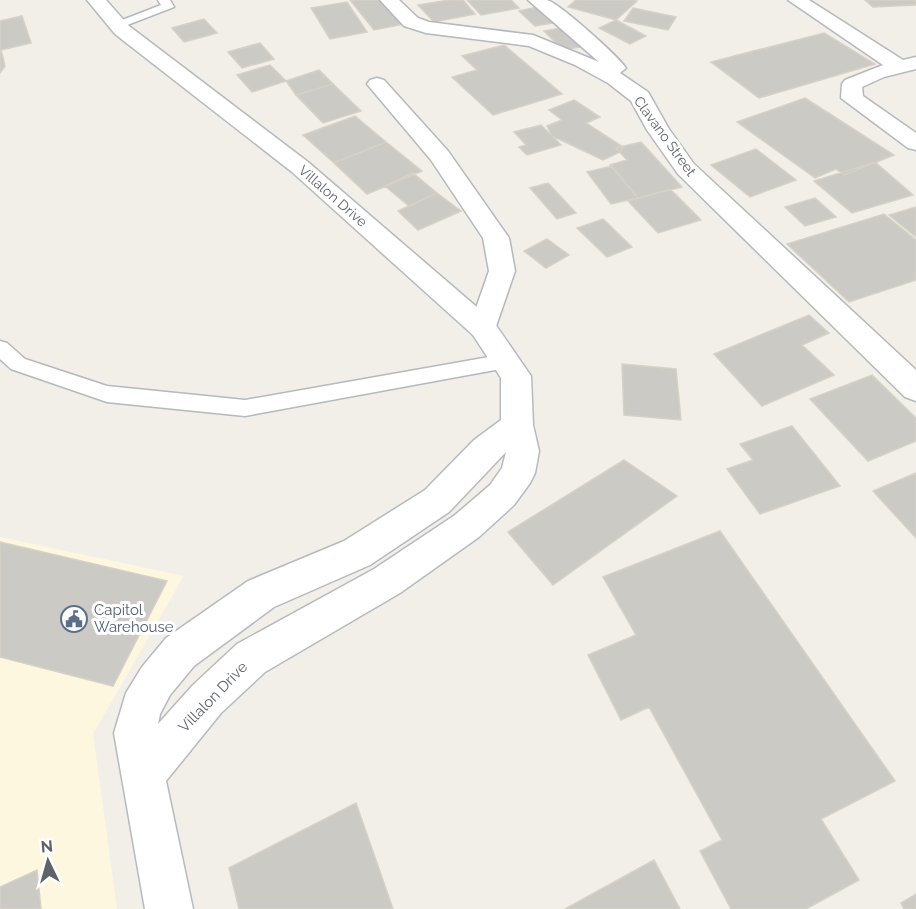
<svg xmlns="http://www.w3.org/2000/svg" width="916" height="909" viewBox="0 0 916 909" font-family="Raleway,sans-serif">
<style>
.commercial{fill:#fef7e0}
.building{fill:#cccac5;stroke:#d6d1c6;stroke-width:1.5}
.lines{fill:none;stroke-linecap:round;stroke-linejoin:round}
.lane-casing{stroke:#b5b8bc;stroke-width:3}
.street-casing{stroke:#b5b8bc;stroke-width:3}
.secondary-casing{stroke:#b6babf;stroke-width:3}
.lane{fill:#fff;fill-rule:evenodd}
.street{fill:#fff;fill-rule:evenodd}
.secondary{fill:#fff;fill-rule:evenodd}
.labels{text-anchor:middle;stroke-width:6;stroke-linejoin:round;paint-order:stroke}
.far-street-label{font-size:14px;fill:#5f6368;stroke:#fff}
.service-label{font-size:15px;fill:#4e5e75;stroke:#fff;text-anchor:start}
.street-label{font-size:15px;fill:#5f6368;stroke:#fff}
</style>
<rect width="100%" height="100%" fill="#f1efe8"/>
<path class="commercial" d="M0,537L184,576L93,734L117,909H0Z"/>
<path class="building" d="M350,0H384L404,24L374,30Z
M449,0H463L475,14L434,22L418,5Z
M467,0H511L519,8L481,15Z
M576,0H634L637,1L616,20L568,7Z
M865,0H916V5L873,7Z
M347,2L367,32L330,39L311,8Z
M537,7L553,23L535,26L519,11Z
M633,8L676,17L668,30L624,21Z
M22,16L31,43L1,50L5,66L0,73V21Z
M204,19L217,33L184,42L172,28Z
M616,20L646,36L630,44L599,28Z
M565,27L586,46L563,50L544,31Z
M824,33L875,64L759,98L711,62Z
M260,43L274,59L242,68L228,52Z
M504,45L562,94L493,115L452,77L477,70L462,56Z
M270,65L286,81L252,92L237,75Z
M319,70L333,84L296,95L286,81Z
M333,84L361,111L323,123L296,95Z
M805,98L894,155L844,175L836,169L815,178L737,122Z
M574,100L600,117L586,123L623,147L620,152L603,160L552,136L547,126L562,120L549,110Z
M355,116L386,142L334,163L303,135Z
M541,125L561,145L527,155L519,147L526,145L514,132Z
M386,142L422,171L367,194L334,163Z
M641,142L682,187L638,198L610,165L627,160L616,148Z
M756,149L796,180L750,197L711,165Z
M875,162L913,195L852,213L814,181Z
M612,166L638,198L611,204L587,172Z
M413,173L437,193L409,206L385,186Z
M548,183L576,213L557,219L530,188Z
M670,189L701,220L658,233L628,201Z
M437,193L461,211L418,230L398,211Z
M815,198L836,217L805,226L785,207Z
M916,207V237L889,215Z
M884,214L916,240V280L849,302L787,244Z
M603,219L632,247L607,257L577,228Z
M547,239L569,255L546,268L524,251Z
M809,315L829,333L802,345L834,375L762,406L714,354Z
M622,364L676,369L681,420L624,415Z
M872,375L916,418V441L868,461L810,399Z
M792,426L840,486L760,514L727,469L753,460L740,444Z
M624,460L677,496L553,585L508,532Z
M916,473V538L873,491Z
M720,531L895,781L821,819L859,880L806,909H731L700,851L722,840L649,707L621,720L588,655L636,635L603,577Z
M0,542L167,581L113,686L0,657Z
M356,803L393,909H239L229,868Z
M654,860L680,909H565Z
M37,870L41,909H0V887Z
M916,894V909H904L901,903Z"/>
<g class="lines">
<defs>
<path id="lane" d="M158,0H170L174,7L122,27L118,28L112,24L161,5Z
M0,341L7,343L25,359L107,386L245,400L506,354L513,356L516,361L513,366L506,368L245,416L107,402L11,369L0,359Z"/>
<path id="street" d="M380,0H399L418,18L429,22L533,35L599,62L528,0C534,0 541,0 547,0C559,3 618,56 626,68L620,73L648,92L669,129L694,164L916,370V401L905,397L678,174L647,130L631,101L608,83L575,65L529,46L426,33L404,26Z
M788,0H809L903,60L916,57V69L884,77L862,87L863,96L916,133V150L908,148L841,98L842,84L845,80L883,65Z
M377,78L384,80L448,151L509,238L515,271L493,335L483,338L473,335L469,328L489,271L483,238L431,160L367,84L370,80Z"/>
<path id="secondary" d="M87,0H106L129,26L308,162L493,321L531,376L533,425L539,451L535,473L530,483L514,505L479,537L400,593L265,672L221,713L166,781L193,909H145L114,733L126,693L142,667L166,638L248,581L344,541L425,490L474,440L501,420V378L473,335L292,172L115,34ZM506,452L502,468L490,485L455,515L374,569L237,644L193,685L158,724L160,714L170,695L194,666L274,607L370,565L449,512Z"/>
</defs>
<use href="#lane" class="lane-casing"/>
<use href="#street" class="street-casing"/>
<use href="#secondary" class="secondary-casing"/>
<use href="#lane" class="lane"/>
<use href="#street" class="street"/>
<use href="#secondary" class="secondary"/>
</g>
<defs>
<symbol id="civic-ring" viewBox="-11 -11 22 22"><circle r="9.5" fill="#fff" stroke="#5c6f8a" stroke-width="1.5"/><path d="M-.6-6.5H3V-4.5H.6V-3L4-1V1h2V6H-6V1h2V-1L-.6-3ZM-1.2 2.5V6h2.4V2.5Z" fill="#5c6f8a"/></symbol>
</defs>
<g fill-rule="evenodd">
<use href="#civic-ring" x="59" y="604" width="30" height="30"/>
</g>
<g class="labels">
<g class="far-street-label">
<text transform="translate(665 136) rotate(54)" y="5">Clavano Street</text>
<text transform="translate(333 196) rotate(41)" y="5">Villalon Drive</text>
</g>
<g class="service-label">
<text x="94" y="615">Capitol<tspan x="94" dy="17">Warehouse</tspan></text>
</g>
<g class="street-label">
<text transform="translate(213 697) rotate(-46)" y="5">Villalon Drive</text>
</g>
</g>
<g transform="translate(48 861) rotate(355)" stroke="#ffffff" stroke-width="4.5" paint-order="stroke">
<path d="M0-4.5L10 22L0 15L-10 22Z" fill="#5f6368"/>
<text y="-9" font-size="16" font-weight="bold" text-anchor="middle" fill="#5f6368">N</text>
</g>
</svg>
